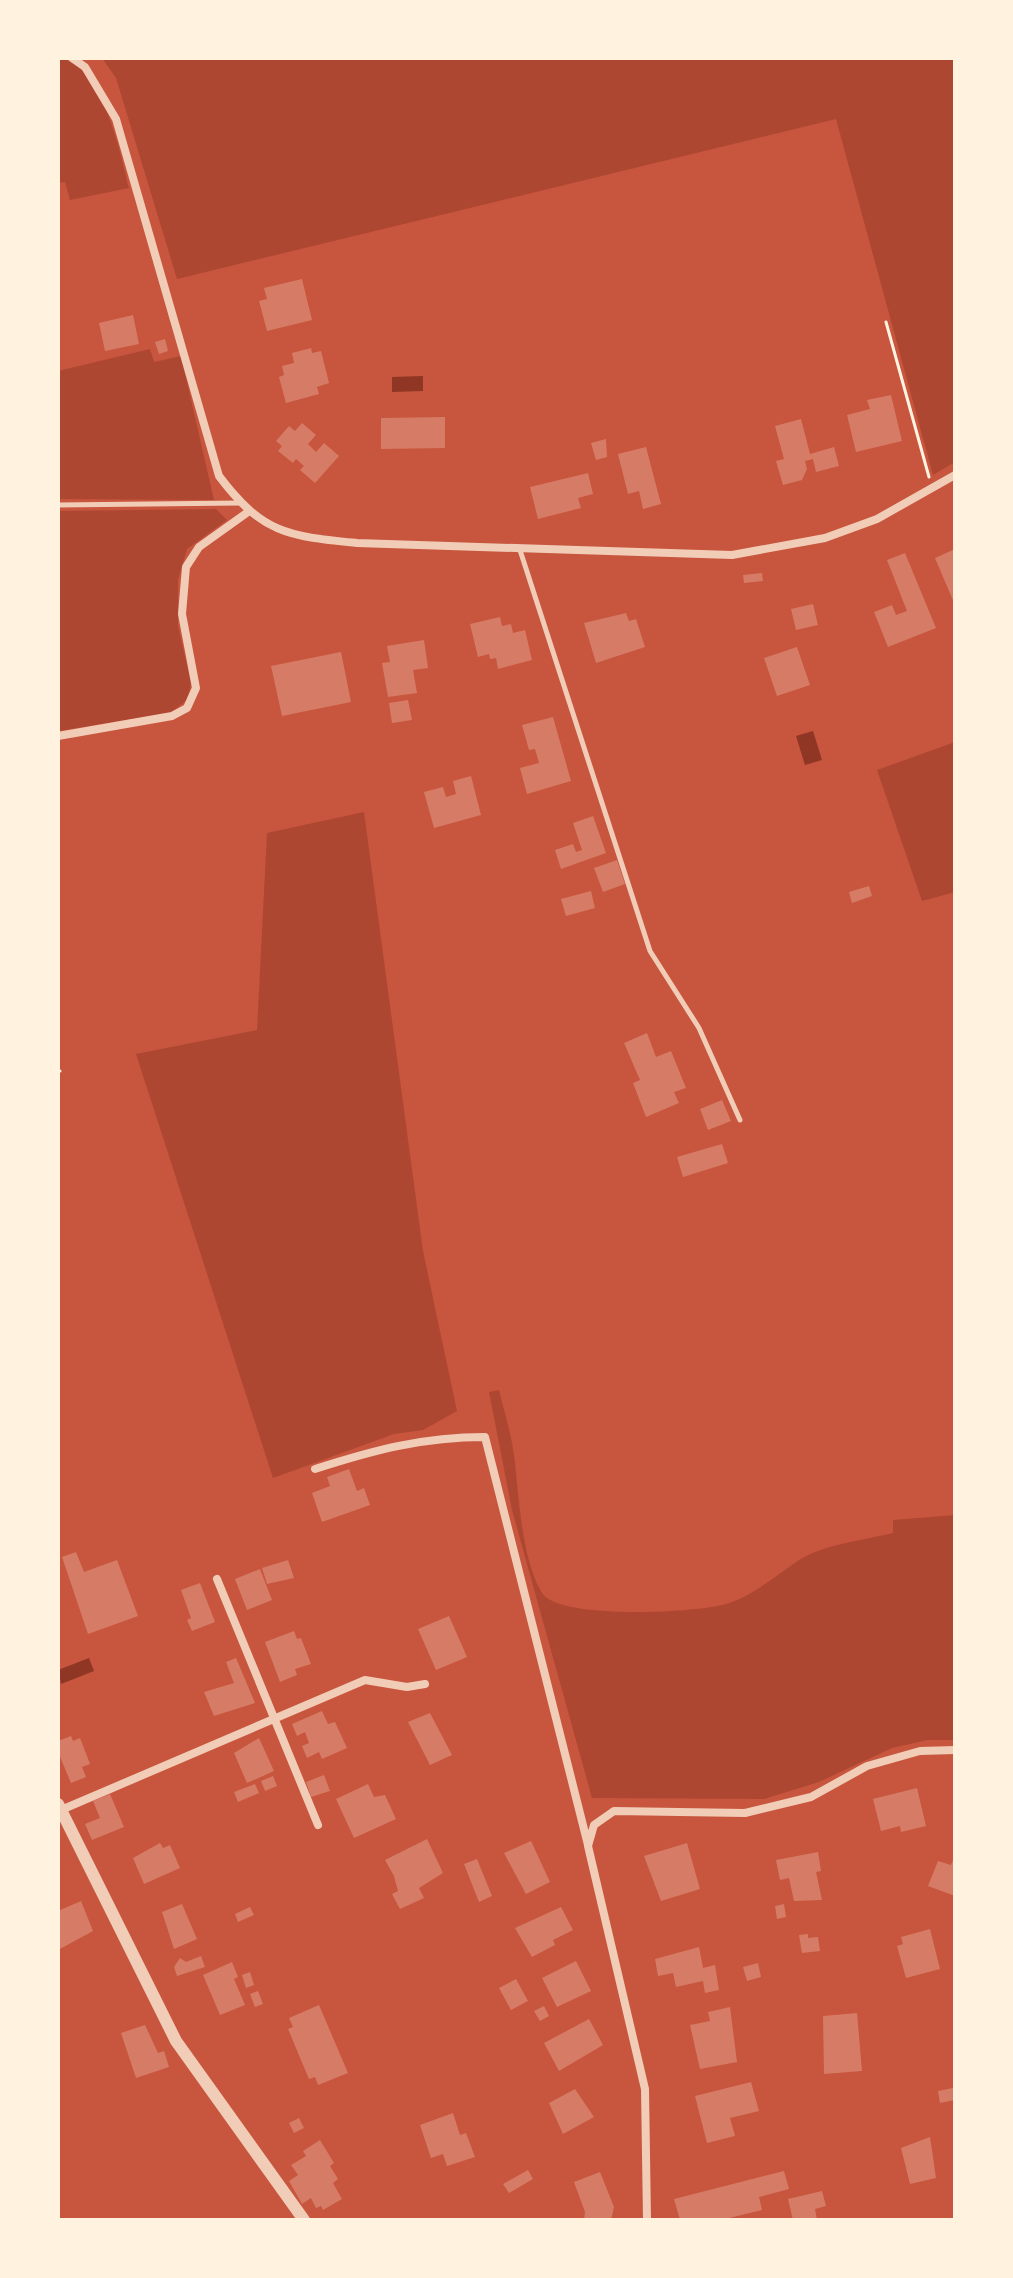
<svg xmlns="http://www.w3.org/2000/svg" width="1013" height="2278" viewBox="0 0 1013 2278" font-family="'Crimson Pro',serif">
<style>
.green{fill:#ae4732}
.water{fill:#8f3625}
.building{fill:#d67c66}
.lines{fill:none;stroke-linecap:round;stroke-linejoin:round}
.path{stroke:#fff3e0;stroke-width:3}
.service{stroke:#f1ccb7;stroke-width:5}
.minor{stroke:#f1ccb7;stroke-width:8}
.tertiary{stroke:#f1ccb7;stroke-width:12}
</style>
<rect width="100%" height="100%" fill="#c8553d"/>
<path class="green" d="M58,58C103,64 120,152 129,188L70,200L65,182L58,183Z
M102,58H955V462L933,475L836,119L177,279L116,78Z
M150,349L154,362L181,356L214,500L58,499V371Z
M216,509L227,520L187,549L178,580V626L191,683L187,700L170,713L58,731V511Z
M955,742V892L922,901L877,770Z
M364,812L423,1251L457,1411L423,1430L394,1434L273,1478L136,1054L257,1030L267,833Z
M499,1390C504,1411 511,1433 514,1455C519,1494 521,1559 542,1593C559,1620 696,1613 726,1604C752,1596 777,1575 799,1560C825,1544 864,1540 893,1533V1520L955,1515V1740H928L892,1748L819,1782L764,1799L592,1798L512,1510L489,1392Z"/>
<path class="water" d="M423,376V391L392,392V377Z
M813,731L822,760L805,765L796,736Z
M89,1658L94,1671L61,1684L58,1670Z"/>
<path class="building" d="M302,279L312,320L267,331L259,301L267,299L264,288Z
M133,315L139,344L105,351L99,323Z
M165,339L168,351L159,354L155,342Z
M311,348L312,353L321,351L329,383L317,387L319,394L286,403L279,377L284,375L282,366L294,363L292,353Z
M891,395L902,441L856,452L847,415L870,409L867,400Z
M445,417V448L381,449V418Z
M801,419L810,454L834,447L839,466L816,472L813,459L805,461L807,469L802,480L783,485L776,461L784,459L775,426Z
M302,423L316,435L308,444L316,452L324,443L339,456L315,483L300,470L304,466L296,459L293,463L278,451L282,446L276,441L289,426L295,431Z
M606,439L607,457L596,460L591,443Z
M646,447L661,504L643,509L639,491L628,494L618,454Z
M588,473L593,494L578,498L581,508L538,519L530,487Z
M955,549V605L935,558Z
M905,553L936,628L888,647L874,612L892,605L896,615L907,611L887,560Z
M762,573L763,581L744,583L743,575Z
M813,604L818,625L796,630L791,609Z
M626,613L629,621L636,619L645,647L596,663L584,623Z
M500,617L502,626L511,624L513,633L525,630L532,660L498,669L496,658L490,659L489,654L478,657L470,624Z
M424,640L428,668L413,670L417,693L388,697L382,663L390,662L387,646Z
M797,647L810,685L777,696L764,658Z
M341,652L351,702L282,716L271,666Z
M408,700L412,720L392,723L389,703Z
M553,717L571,781L527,794L520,768L539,763L535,749L529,750L522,725Z
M471,776L481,815L434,828L424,792L443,787L446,797L456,794L453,781Z
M593,816L606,853L561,869L555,850L573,844L576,852L582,850L573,823Z
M617,860L625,884L603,892L594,868Z
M869,886L872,896L852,903L849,892Z
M591,891L595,908L566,916L561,899Z
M647,1033L656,1057L671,1051L686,1088L674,1092L679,1103L646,1117L633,1083L640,1080L624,1043Z
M722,1100L731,1121L708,1130L700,1109Z
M722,1144L728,1163L683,1177L677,1157Z
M349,1469L357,1491L364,1488L370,1505L322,1522L312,1493L330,1486L327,1477Z
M76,1552L84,1572L117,1560L138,1616L88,1634L62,1557Z
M288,1560L294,1578L267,1584L262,1568Z
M260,1569L272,1600L247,1610L235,1579Z
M200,1583L215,1622L192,1631L187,1620L191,1618L181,1590Z
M449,1616L467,1657L436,1670L418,1629Z
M294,1631L297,1639L301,1638L311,1664L295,1669L297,1675L280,1682L265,1642Z
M236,1658L255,1703L214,1716L204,1692L234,1683L226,1662Z
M322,1711L328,1724L335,1722L347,1748L322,1759L319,1752L307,1758L302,1746L309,1743L305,1732L297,1736L292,1724Z
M430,1713L452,1755L430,1765L408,1722Z
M71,1736L73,1741L80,1738L90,1764L82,1767L86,1777L71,1783L58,1752V1741Z
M259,1738L274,1771L247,1783L234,1753Z
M324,1775L330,1791L311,1797L306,1782Z
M273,1776L277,1786L265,1791L261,1781Z
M255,1784L259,1793L238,1802L234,1792Z
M368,1784L374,1797L385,1795L396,1819L354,1838L336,1799Z
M917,1788L926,1826L901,1832L900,1826L881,1831L873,1799Z
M110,1794L124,1827L92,1840L85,1824L100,1818L93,1801Z
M427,1839L443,1873L419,1888L424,1898L400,1909L392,1894L398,1891L394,1876L385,1860Z
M531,1841L550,1882L526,1894L504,1853Z
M160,1843L163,1848L170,1845L180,1868L144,1884L133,1858Z
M687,1843L700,1889L661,1901L644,1856Z
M818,1852L821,1871L816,1872L822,1900L794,1901L789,1878L780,1880L776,1860Z
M955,1855V1896L928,1886L938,1861L951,1865Z
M477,1859L492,1896L479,1902L464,1864Z
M81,1901L93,1931L58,1950V1911Z
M182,1904L197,1939L174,1949L162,1912Z
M784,1904L786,1917L777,1919L775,1906Z
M250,1907L254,1915L238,1922L235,1914Z
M561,1907L573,1930L553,1940L555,1945L532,1957L515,1928Z
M930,1929L940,1969L906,1978L897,1946L903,1944L901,1937Z
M808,1934V1938L818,1937L820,1951L802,1953L799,1935Z
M699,1947L703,1968L715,1965L719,1990L705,1993L703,1981L676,1987L673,1973L658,1976L655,1959Z
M201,1956L205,1967L177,1976L174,1967L180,1958L186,1962Z
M576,1961L591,1991L557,2007L542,1978Z
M232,1962L238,1977L234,1979L245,2005L220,2015L203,1975Z
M758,1963L761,1977L747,1981L743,1967Z
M250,1972L254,1985L246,1988L242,1975Z
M516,1979L528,2001L511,2010L499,1988Z
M258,1991L263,2004L255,2007L250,1994Z
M319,2005L348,2073L318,2085L315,2077L309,2079L288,2029L293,2027L289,2018Z
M544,2006L549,2016L540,2021L534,2011Z
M730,2007L737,2062L700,2069L690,2025L710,2021L708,2012Z
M857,2013L862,2071L824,2074L823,2016Z
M589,2019L603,2045L559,2071L544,2043Z
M145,2025L158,2053L164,2051L169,2067L136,2078L121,2033Z
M751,2082L759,2111L730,2118L735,2136L707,2143L695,2096Z
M953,2088L955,2100L940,2103L938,2091Z
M575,2089L594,2117L563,2134L549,2103Z
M453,2113L460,2135L466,2133L475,2157L447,2166L443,2154L431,2158L420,2125Z
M299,2118L304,2128L294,2133L289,2123Z
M930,2137L936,2178L910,2184L901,2148Z
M320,2140L334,2163L330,2166L338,2179L333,2183L342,2199L323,2210L321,2206L316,2208L311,2198L302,2204L289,2181L298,2175L291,2165L306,2156L303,2151Z
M528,2170L533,2179L509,2193L503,2184Z
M784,2171L789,2189L759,2197L762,2210L721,2220H680L674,2199Z
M600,2172L614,2207L611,2220H584L585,2212L574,2182Z
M822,2191L826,2206L815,2209L817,2220H793L788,2199Z"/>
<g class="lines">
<path class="path" d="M886,322L929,477
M58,1071H60"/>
<path class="service" d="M58,505L240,503
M519,547L650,951L699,1028L740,1120"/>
<path class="minor" d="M72,58L85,67L116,119L219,476C263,534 287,536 357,543L732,555L825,538L877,519L955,475
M58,736L172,716L187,708L196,688L182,614L186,567L199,547L248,512
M315,1469C374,1450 423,1437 485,1437L588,1845
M217,1579L318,1825
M61,1810L365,1680L407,1687L425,1684
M647,2220L645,2089L588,1846L594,1825L614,1811L745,1813L811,1797L867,1766L920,1751L955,1750"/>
<path class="tertiary" d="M58,1804L176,2041L304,2220"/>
</g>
<rect width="1013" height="2278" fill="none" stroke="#fff3e0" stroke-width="120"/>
</svg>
